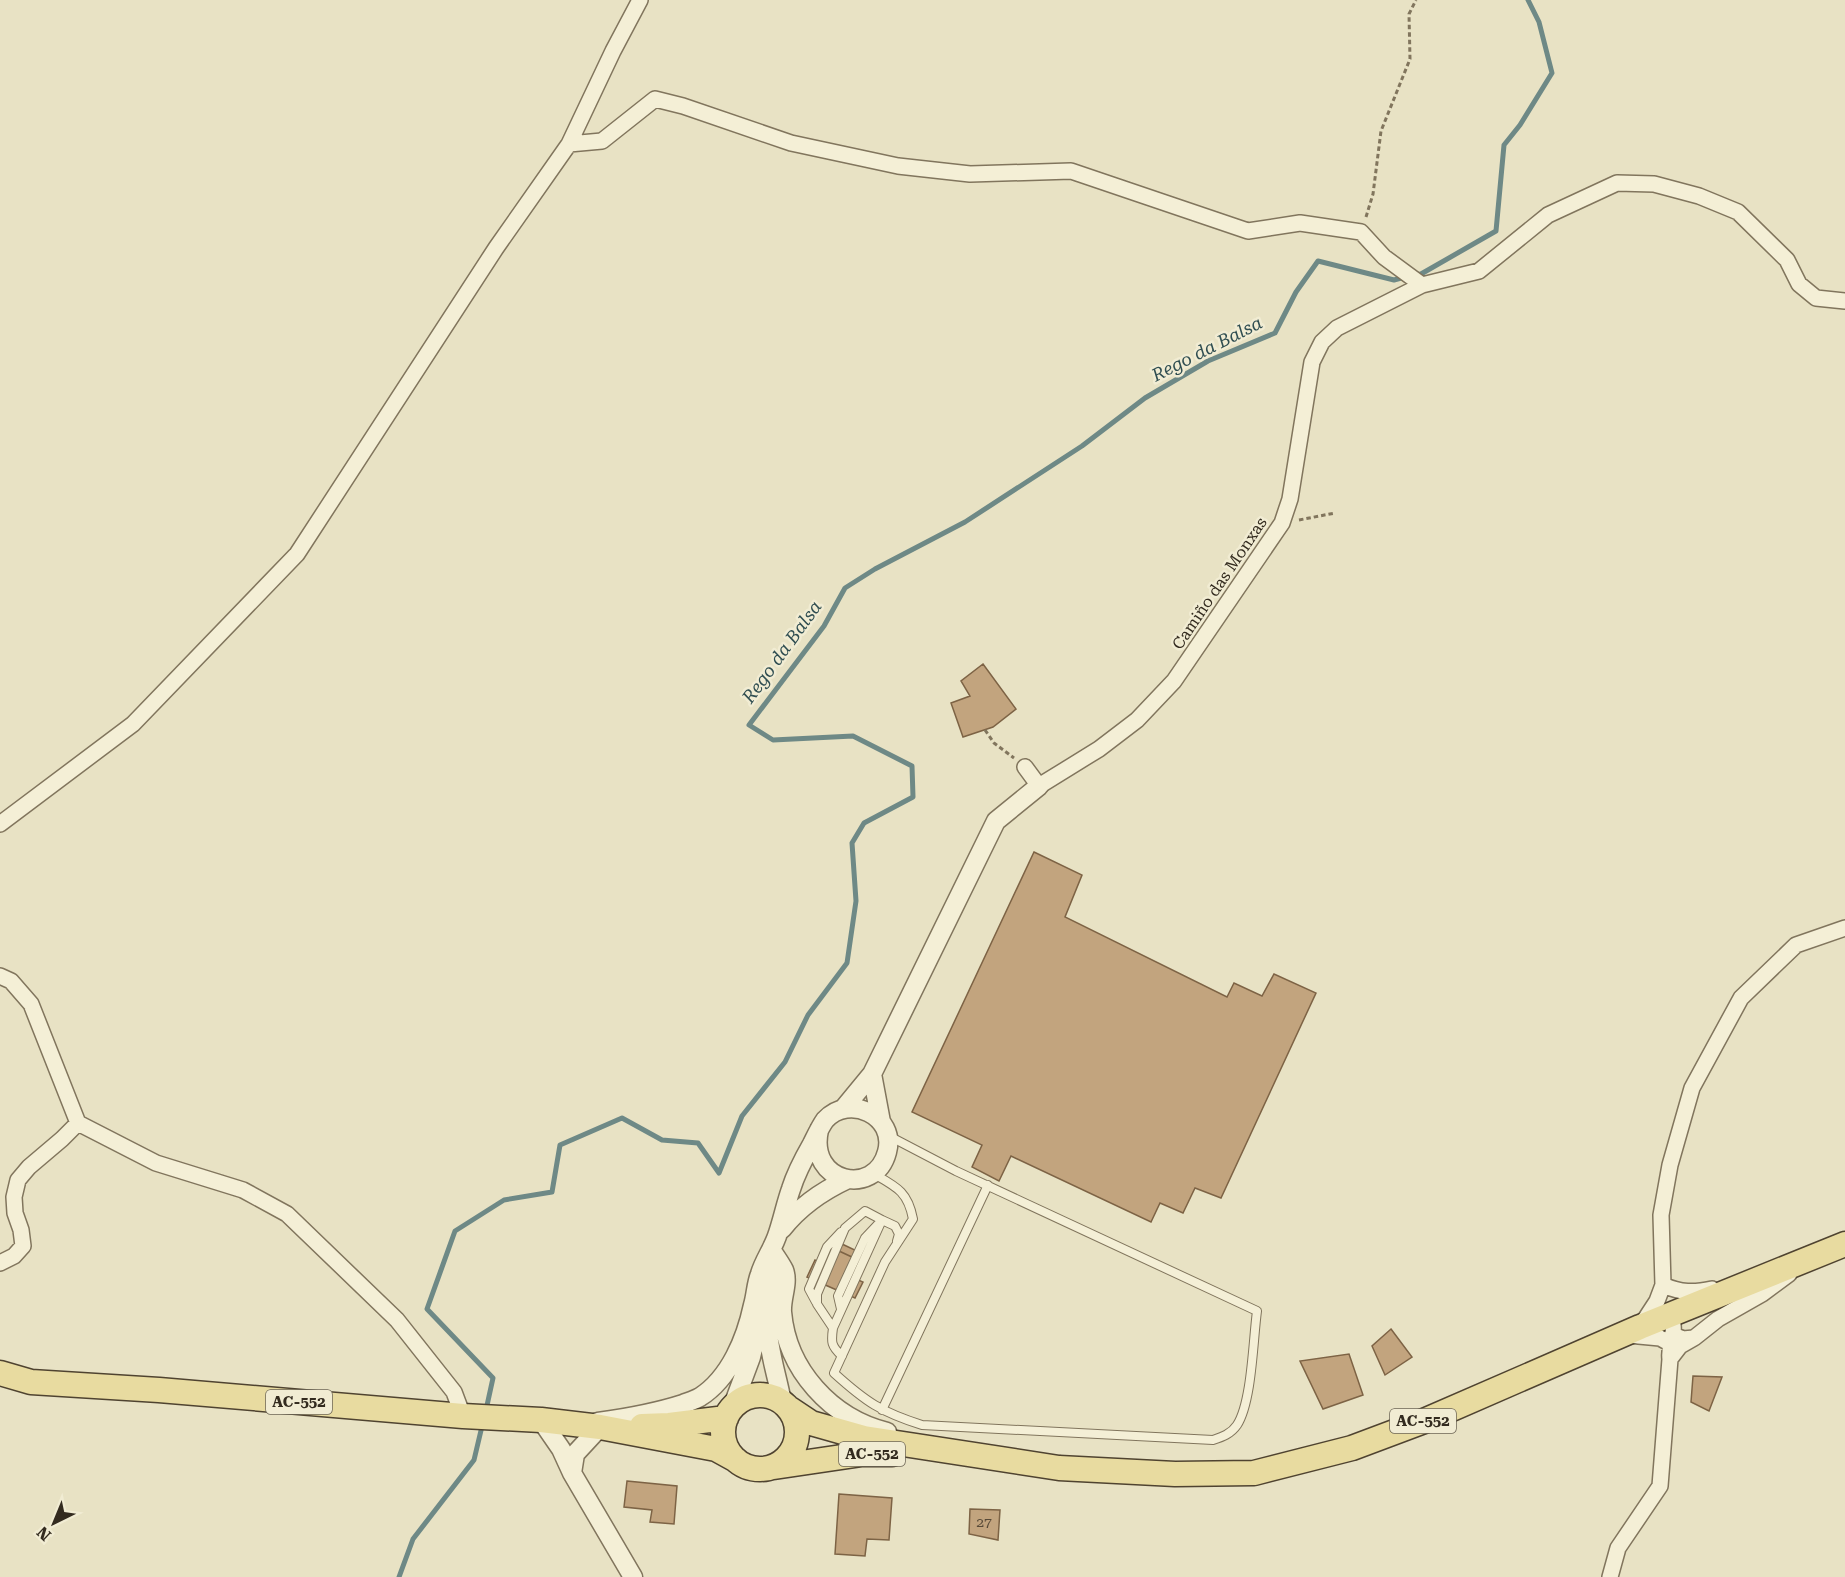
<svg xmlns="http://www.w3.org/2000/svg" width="1845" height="1577" viewBox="0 0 1845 1577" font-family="'Roboto Serif',serif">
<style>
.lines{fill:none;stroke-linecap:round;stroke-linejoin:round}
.stream{stroke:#6e8986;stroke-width:5}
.building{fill:#c2a47e;stroke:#7d6345;stroke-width:1.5}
.service-casing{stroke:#81755d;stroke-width:10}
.minor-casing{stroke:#81755d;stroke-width:18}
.tertiary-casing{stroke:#81755d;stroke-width:21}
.primary-casing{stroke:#4f4330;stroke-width:27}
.path{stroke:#81755d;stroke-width:3;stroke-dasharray:4.5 3;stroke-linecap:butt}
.service{stroke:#f4efd6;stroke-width:8}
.minor{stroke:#f4efd6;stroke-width:15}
.tertiary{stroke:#f4efd6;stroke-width:18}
.primary{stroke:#e8dba0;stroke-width:24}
.labels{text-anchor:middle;stroke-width:5;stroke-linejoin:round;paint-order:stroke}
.number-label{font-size:14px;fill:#574937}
.shield{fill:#f1ecd3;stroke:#6c6555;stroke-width:1.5}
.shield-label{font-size:15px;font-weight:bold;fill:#332b1f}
.street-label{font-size:16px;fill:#332b1f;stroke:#f1ecd3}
.water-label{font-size:18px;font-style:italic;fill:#304e51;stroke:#f1ecd3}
</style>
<rect width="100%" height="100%" fill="#e8e2c4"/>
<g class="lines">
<path class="stream" d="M1414,275L1421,274L1496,231L1504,145L1520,125L1552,73L1539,22L1528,0
M486,1410L493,1378L427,1309L455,1231L504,1200L552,1192L560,1145L622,1118L662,1140L698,1143L719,1173L742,1116L785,1062L808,1015L847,963L856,901L852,843L864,823L913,797L912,766L853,736L773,740L749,725L824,626L845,588L875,569L965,522L1082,446L1145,398L1208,361L1275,333L1296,292L1318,261L1394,280L1405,277
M399,1577L413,1539L474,1460L483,1422"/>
</g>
<path class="building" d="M983,664L1016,709L993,727L963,737L951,703L970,696L961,681Z
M1034,852L1082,875L1065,917L1227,997L1234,983L1262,996L1274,974L1316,993L1221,1198L1195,1188L1183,1213L1160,1203L1151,1222L1011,1156L999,1181L972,1167L982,1145L912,1112Z
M842,1244L857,1251L854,1258L839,1251Z
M839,1251L854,1258L847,1275L863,1282L855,1298L807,1277L815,1260L831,1268Z
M1391,1329L1412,1357L1385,1375L1372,1346Z
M1349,1354L1363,1395L1323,1409L1300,1361Z
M1693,1376L1722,1377L1709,1411L1691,1402Z
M627,1481L677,1486L674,1524L650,1522L652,1510L624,1507Z
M839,1494L892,1498L889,1540L867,1539L865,1556L835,1554Z
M970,1509L1000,1510L998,1540L969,1534Z"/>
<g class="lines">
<defs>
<path id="service" d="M874,1174C897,1187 908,1192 913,1219L885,1262L834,1373C866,1402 881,1412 922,1425L1213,1440C1222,1437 1231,1434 1237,1425C1252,1402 1253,1340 1257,1311L956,1171L889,1136
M816,1302L809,1289L827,1247L841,1232
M833,1328L817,1304V1294L845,1228L865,1211L882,1220L865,1238L838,1296L841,1309
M842,1356C831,1346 831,1342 833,1328L882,1220L895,1226L899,1234L897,1241
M882,1410L988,1185"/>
<path id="minor" d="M640,0L613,51L569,144L602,141L655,99L683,106L791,143L898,166L970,174L1071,171L1248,231L1300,223L1361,232L1384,257L1422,285L1479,271L1548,215L1617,183L1654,184L1699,196L1738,212L1787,260L1799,284L1816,298L1845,301
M1025,767L1039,786L1099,749L1137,720L1174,681L1282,523L1290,499L1312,362L1322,342L1337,328L1422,285
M0,824L133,724L297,554L496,248L569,144
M0,976L11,981L31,1004L78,1123L156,1163L243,1190L287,1214L397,1320L454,1392L463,1416
M0,1263L14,1256L23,1246L21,1230L15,1213L14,1197L18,1180L29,1167L62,1139L78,1123
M1663,1285C1681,1293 1694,1293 1712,1289
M1673,1325C1675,1338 1668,1347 1670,1359L1680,1346L1694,1338
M1640,1327L1657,1301L1663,1285L1661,1215L1670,1165L1692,1088L1741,998L1796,945L1845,928
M1628,1335L1660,1338L1671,1344
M1674,1335L1683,1339L1694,1338L1718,1319L1762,1294L1789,1274
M1610,1577L1618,1548L1660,1486L1670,1359"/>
<path id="tertiary" d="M872,1074L881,1122
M844,1108L872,1074L996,821L1039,786
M782,1229C800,1206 822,1191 848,1179
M772,1251C776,1257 781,1264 784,1270C789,1283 781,1298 782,1312C787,1370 831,1418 887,1432
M773,1274C774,1291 767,1306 767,1322C768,1350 777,1375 782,1402
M732,1408L751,1357L758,1327
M541,1420L561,1449L572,1473L633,1577
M598,1422C627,1418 655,1413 683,1404C688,1402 695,1400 700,1397C730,1378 746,1338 753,1305C756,1295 756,1284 760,1274C764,1260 774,1247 778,1233C783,1218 786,1203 791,1189C796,1173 804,1158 812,1144C816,1136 820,1127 825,1120C849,1093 897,1116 887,1152C875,1198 807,1183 819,1130
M572,1473L575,1454L600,1427"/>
<path id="primary" d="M0,1373L31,1382L159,1390L463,1416L541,1420L600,1427L716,1449L736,1460
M723 1432a37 37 0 1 1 74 0a37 37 0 1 1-74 0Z
M790,1409L811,1423L864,1438L1059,1468L1175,1474L1254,1473L1352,1448L1424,1421L1640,1327L1845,1244
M642,1426L669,1425L726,1418
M774,1467L862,1454H892"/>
</defs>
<use href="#service" class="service-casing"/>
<use href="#minor" class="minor-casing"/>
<use href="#tertiary" class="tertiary-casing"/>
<use href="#primary" class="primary-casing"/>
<path class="path" d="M1366,217L1373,194L1381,131L1410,59L1409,14L1416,0
M1299,520L1335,513
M985,730L994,743L1014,758"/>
<use href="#service" class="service"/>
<use href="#minor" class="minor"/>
<use href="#tertiary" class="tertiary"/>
<use href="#primary" class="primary"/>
</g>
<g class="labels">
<g class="number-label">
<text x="984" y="1527">27</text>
</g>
<g class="shield">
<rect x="266" y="1390" width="66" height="24" rx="4.5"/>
<rect x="1390" y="1409" width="66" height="24" rx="4.5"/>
<rect x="839" y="1442" width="66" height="24" rx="4.5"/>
</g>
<g class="shield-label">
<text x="299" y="1407">AC-552</text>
<text x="1423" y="1426">AC-552</text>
<text x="872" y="1459">AC-552</text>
</g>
<g class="street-label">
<text transform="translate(1219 583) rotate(-56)" y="6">Camiño das Monxas</text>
</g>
<g class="water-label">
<text transform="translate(1207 349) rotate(-27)" y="6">Rego da Balsa</text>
<text transform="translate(782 652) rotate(-54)" y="6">Rego da Balsa</text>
</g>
</g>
<g transform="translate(54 1523) rotate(223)" stroke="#f1ecd3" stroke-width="4.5" paint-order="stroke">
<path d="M0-4.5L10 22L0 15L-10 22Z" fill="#332b1f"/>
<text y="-9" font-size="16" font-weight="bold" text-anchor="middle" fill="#332b1f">N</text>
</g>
</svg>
